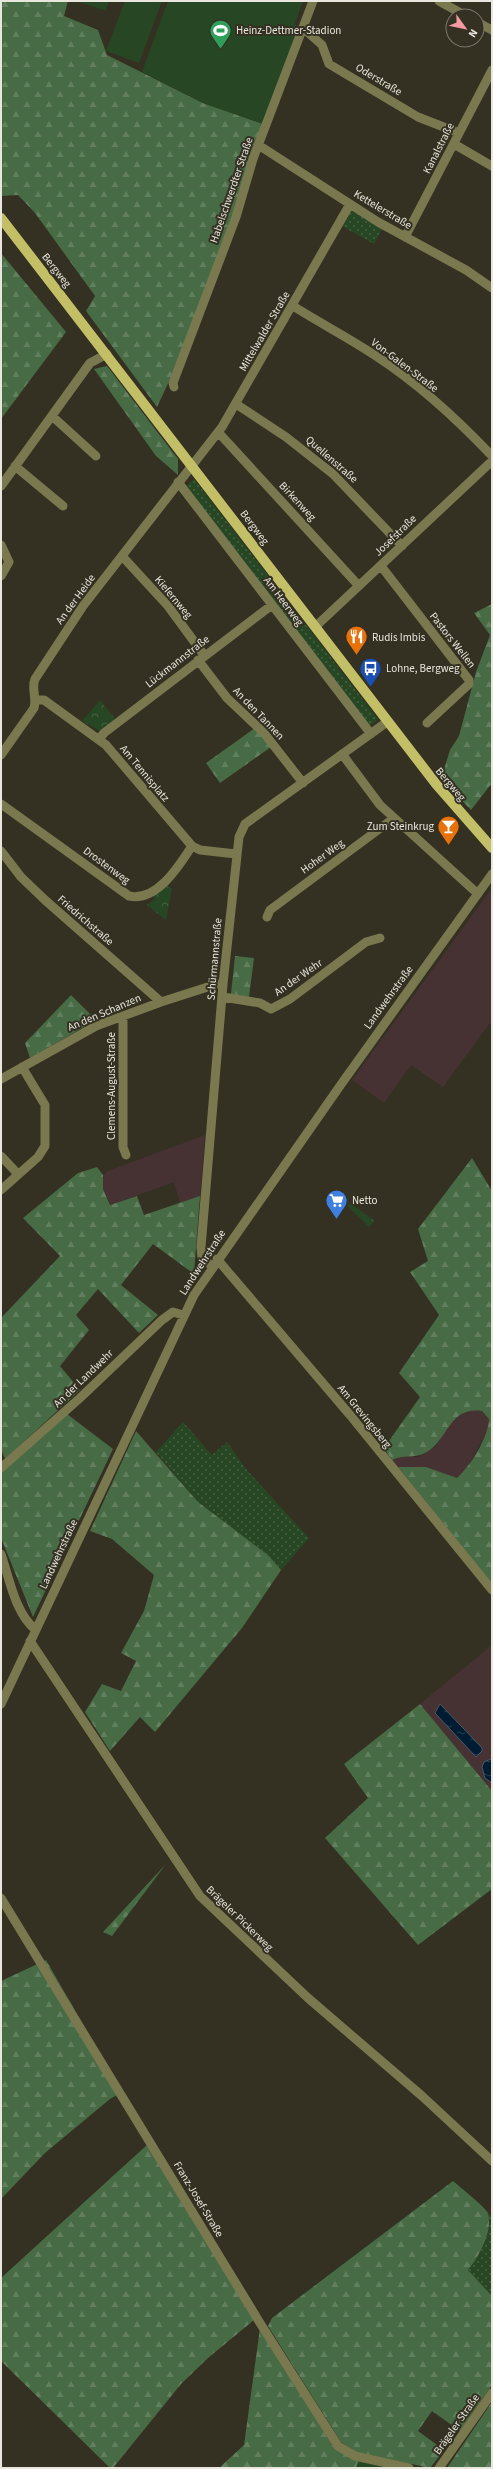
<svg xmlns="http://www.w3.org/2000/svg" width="493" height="2469" viewBox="0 0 493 2469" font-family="'Source Sans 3',sans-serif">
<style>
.commercial{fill:#463233}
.industrial{fill:#463232}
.grass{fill:url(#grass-dots)}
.forest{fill:url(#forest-firs)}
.park{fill:url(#park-crowns)}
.pitch{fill:#274724}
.water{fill:url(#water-ripples);stroke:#465966}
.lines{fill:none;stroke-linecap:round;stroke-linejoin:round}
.minor{stroke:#79784e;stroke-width:9}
.major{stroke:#c3bf66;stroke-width:10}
.labels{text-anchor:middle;stroke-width:4;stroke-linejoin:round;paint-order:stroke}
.poi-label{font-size:11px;fill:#e8e6dd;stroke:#343022;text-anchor:start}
.street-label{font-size:11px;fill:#e8e6dd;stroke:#343022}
</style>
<defs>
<pattern id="grass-dots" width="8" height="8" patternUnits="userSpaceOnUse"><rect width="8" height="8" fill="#274724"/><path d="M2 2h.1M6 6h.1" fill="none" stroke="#466243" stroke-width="1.8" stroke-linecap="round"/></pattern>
<pattern id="forest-firs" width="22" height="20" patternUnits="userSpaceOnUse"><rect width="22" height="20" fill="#476b44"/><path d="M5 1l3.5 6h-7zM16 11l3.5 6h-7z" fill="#62805f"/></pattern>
<pattern id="park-crowns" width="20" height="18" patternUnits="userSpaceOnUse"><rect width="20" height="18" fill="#274724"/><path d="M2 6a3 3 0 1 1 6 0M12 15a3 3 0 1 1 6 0" fill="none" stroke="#466243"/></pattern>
<pattern id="water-ripples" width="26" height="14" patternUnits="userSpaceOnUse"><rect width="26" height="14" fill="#001c33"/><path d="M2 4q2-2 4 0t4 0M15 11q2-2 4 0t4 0" fill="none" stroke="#253d50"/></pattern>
</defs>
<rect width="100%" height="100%" fill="#343022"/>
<path class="commercial" d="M492,888V1023H490L443,1087L411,1065L384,1103L352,1080Z
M205,1135L200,1196L180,1203L174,1182L111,1205L103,1189V1175L108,1171Z
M492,1645V1791L420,1704Z"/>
<path class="industrial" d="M472,1409L482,1411L489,1419L488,1430L465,1471L456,1478L426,1468L398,1467L392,1460L400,1456L418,1457L436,1446L449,1425L461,1415Z"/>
<path class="grass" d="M350,204L384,225L374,244L338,224Z
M194,479L378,719L370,726L186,486Z
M183,1422L212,1455L227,1442L245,1468L309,1538L281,1570L268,1555L198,1502L156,1452Z
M488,2213L492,2217V2296L468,2270C482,2252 491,2237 488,2213Z"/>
<path class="forest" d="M1,1H68L64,16L98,30L107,55L203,103L263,124C233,220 201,316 157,407L86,311L95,296L35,213L18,195L1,196Z
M1,253L66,332L1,419Z
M107,366L178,459V475L156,456L94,369Z
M492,604V783L471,810L441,779L450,750L459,736L476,672L490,635L474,613Z
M255,728L271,747L220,783L206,763Z
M235,956L254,958L249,997L231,994Z
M71,995L96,1020L30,1058L25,1043Z
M472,1158L492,1191V1584L398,1467H426L457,1478C471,1465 488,1438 489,1419L482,1411C448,1406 448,1442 425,1453C414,1459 403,1454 392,1460L384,1448L420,1397L399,1373L439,1315L410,1272L428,1261L418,1229Z
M97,1167L103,1175V1189L110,1205L137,1196L144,1215L200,1196L194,1274L153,1244L121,1285L158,1315L139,1333L98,1289L76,1315L89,1330L60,1366L80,1390L5,1459L1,1449V1318L60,1256L23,1218L78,1173Z
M67,1414L113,1449L33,1617L1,1538V1472Z
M136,1431L198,1502L268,1555L281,1570L242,1628L155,1732L140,1717L110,1751L85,1712L102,1684L121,1691L136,1661L121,1653L144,1611L154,1575L112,1539L90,1531Z
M420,1704L492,1791V1889L418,1945L325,1838L368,1798L344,1764Z
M166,1864L112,1936L103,1932Z
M46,1960L122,2092L110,2099L45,2153L1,2199V1981Z
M148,2144L254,2320L208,2358L181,2384L113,2468H110L1,2361V2278Z
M453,2181C462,2189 483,2205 488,2213C493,2232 479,2257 468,2270L492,2296V2385L460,2431L432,2411L418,2431L444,2450L430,2468L356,2452L341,2442L268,2326L272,2318Z
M260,2328L332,2445L359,2460L356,2468H219L244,2445Z
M492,2402V2468H447Z"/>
<path class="park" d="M100,700L115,719L100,731L82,721Z
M166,886L172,888L166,920L147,905L155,899L153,895Z
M350,1203L375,1221L369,1227L348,1206Z
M359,2460L390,2468H356Z"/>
<path class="pitch" d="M76,1H109L106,11Z
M125,1H162L139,63L106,51Z
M168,1H303L295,23L298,28L263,124L203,103L142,72Z"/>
<path class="water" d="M440,1704L482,1748V1751L476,1757L435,1713Z
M491,1759L492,1760V1783L485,1778L482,1767L484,1762Z"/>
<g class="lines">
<path class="minor" d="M439,1L466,16
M477,22L492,30
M303,28L322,45L329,64L418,117L459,133
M454,144L492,166
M263,148L378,222L466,270L492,288
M405,237L492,70
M293,306C320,323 349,338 376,356C419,384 457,419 492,456
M174,387L173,383L236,217L253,159L313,1
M236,404L286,437L333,474L402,546
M52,416L96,456
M218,432L359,586
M15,466L63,506
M178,482L371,734
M1,486L90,363L107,354
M1,545L9,562L1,576
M122,556L168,606L204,655
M381,566L469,680V684L427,723
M315,627L492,461
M198,660L227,698L264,733L303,783
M36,700H44L106,745L192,846L200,850L236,854
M99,739L104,733L272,605
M342,754L380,805L478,894
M1,755L34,708C37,697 31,689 35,679L83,606L222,427L350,204
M1,804L129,896C157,902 179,866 192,846
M1,851L21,877L45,900L161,1002
M267,917L270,910L394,818
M223,997L260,1003L271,1009L290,999L366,942L380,938
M123,1016V1147L126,1155
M1,1079L96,1026L161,1002L217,984H223
M1,1156L18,1174
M1,1190L38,1157L45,1146V1105L22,1067
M217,1259L350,1415L492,1590
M212,1266L202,1258L201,1247L223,984L239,837L245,824L387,722
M1,1468L80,1398L162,1320L173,1312L183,1315
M1,1554C9,1577 15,1614 36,1630
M30,1641L200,1896L308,1998L422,2096L492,2161
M1,1704L194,1295L342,1083L492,874
M1,1898L260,2323L338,2446L355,2456L409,2468
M439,2468L492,2393"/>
<path class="major" d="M1,218L436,784L492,848"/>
</g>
<defs>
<symbol id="stadium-pin" viewBox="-11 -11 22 30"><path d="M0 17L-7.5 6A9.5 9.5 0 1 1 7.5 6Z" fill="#2e9e5b" stroke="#343022"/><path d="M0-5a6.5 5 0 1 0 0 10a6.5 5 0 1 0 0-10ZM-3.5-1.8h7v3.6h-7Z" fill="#fff"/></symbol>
<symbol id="restaurant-pin" viewBox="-11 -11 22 30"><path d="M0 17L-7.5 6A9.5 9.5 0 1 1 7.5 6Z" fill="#e8710a" stroke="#343022"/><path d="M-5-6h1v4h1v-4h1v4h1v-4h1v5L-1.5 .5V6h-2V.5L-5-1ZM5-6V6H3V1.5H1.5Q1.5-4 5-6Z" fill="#fff"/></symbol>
<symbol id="bus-pin" viewBox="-11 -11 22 30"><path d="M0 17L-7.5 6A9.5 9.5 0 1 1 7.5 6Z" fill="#1a4fb4" stroke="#343022"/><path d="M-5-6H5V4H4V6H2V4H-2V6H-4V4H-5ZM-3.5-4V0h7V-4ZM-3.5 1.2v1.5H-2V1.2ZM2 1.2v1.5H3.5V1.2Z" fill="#fff"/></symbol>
<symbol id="bar-pin" viewBox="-11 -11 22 30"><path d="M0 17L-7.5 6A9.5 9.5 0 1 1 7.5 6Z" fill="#e8710a" stroke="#343022"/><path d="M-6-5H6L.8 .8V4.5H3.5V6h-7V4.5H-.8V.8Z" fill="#fff"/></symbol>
<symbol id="supermarket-pin" viewBox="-11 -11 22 30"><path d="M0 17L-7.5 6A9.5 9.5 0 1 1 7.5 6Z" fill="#3f7fe0" stroke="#343022"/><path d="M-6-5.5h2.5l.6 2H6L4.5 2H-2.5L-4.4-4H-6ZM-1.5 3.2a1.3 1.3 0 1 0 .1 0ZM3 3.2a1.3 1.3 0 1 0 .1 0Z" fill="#fff"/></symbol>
</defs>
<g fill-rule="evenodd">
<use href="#stadium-pin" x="208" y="18" width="25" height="34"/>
<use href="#restaurant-pin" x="344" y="624" width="25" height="34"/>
<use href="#bus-pin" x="358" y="656" width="25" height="34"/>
<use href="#bar-pin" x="436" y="814" width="25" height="34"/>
<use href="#supermarket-pin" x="324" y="1188" width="25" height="34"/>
</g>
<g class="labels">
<g class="poi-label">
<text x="236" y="34">Heinz-Dettmer-Stadion</text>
<text x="372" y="641">Rudis Imbis</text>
<text x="386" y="672">Lohne, Bergweg</text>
<text x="434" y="830" text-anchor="end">Zum Steinkrug</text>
<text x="352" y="1204">Netto</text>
</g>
<g class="street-label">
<text transform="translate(379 79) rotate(31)" y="4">Oderstraße</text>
<text transform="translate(438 148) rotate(-63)" y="4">Kanalstraße</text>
<text transform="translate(231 190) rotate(-71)" y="4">Habelschwerdter Straße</text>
<text transform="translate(383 209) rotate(31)" y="4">Kettelerstraße</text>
<text transform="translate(57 270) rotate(52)" y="4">Bergweg</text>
<text transform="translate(264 331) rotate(-60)" y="4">Mittelwalder Straße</text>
<text transform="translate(405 365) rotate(37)" y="4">Von-Galen-Straße</text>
<text transform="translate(332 459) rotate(41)" y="4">Quellenstraße</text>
<text transform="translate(298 501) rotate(47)" y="4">Birkenweg</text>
<text transform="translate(255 527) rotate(53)" y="4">Bergweg</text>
<text transform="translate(395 535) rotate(-44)" y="4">Josefstraße</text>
<text transform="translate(174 597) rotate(50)" y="4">Kiefernweg</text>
<text transform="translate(75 599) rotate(-54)" y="4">An der Heide</text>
<text transform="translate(284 601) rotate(53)" y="4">Am Heerweg</text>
<text transform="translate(453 640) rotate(52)" y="4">Pastors Wellen</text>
<text transform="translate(177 661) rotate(-38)" y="4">Lückmannstraße</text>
<text transform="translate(259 713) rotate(46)" y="4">An den Tannen</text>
<text transform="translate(145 773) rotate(50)" y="4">Am Tennisplatz</text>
<text transform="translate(451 784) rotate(50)" y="4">Bergweg</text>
<text transform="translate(322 856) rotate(-36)" y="4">Hoher Weg</text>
<text transform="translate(107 865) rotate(36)" y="4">Drostenweg</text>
<text transform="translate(86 920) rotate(41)" y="4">Friedrichstraße</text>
<text transform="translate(214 959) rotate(-85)" y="4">Schürmannstraße</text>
<text transform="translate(298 977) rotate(-35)" y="4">An der Wehr</text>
<text transform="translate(388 997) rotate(-54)" y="4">Landwehrstraße</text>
<text transform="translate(104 1012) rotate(-23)" y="4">An den Schanzen</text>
<text transform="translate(111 1086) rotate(-90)" y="4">Clemens-August-Straße</text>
<text transform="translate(202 1262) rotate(-57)" y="4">Landwehrstraße</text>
<text transform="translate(83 1378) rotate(-44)" y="4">An der Landwehr</text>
<text transform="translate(365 1416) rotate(51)" y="4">Am Grevingsberg</text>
<text transform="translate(58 1554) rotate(-65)" y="4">Landwehrstraße</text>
<text transform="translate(240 1918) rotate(44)" y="4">Brägeler Pickerweg</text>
<text transform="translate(199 2199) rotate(59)" y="4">Franz-Josef-Straße</text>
<text transform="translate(456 2424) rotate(-55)" y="4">Brägeler Straße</text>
</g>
</g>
<rect width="493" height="2469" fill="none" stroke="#e8e6dd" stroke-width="4"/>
<g transform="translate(465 28) rotate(123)"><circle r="19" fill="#343022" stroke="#7c796d"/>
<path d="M0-3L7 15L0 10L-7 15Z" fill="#f49aa3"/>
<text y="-6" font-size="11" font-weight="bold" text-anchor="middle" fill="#e8e6dd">N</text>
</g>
</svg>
